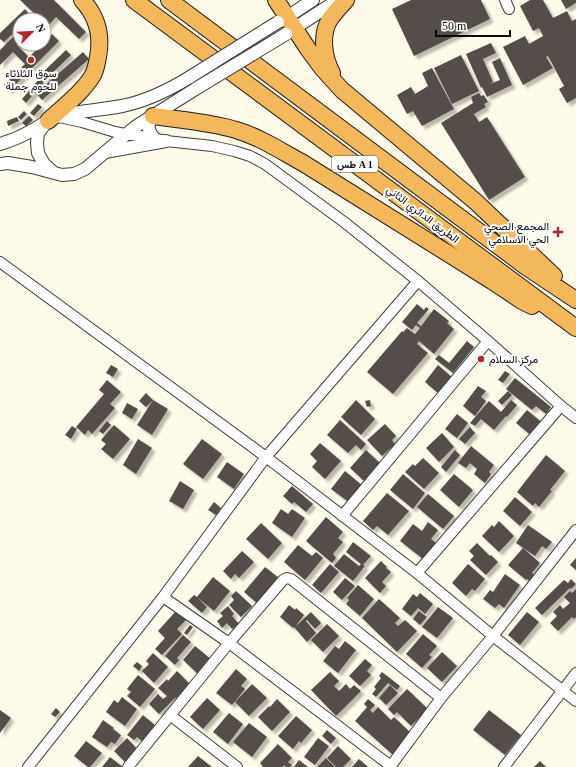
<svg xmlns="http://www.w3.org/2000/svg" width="576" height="767" viewBox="0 0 576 767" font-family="'Times New Roman',Vazirmatn,serif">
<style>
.building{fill:#544d48;filter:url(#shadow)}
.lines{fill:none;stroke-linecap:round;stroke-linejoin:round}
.minor-casing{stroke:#3e3e3e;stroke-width:12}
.tertiary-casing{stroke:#3e3e3e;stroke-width:14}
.trunk-casing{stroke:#1c1c1c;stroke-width:18}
.minor{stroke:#fff;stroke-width:10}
.tertiary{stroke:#fff;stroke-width:12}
.trunk{stroke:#f4b85c;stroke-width:16}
.tertiary-bridge-casing{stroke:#3e3e3e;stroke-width:14;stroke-linecap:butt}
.tertiary-bridge{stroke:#fff;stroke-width:12}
.poi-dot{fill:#b8262d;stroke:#fff;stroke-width:1.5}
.labels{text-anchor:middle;stroke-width:4;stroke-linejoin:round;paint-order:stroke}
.shield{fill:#fff;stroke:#545454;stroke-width:1}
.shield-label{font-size:10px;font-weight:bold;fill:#0b0b0b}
.poi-label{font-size:11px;fill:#0b0b0b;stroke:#fff}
.street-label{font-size:11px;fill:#0b0b0b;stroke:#fff}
</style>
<defs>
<filter id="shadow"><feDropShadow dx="3.5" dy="3.5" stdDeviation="1" flood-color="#0004"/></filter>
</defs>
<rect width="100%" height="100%" fill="#fffbea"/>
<path class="building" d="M20,0H54L86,32L79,39L56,17L48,26L44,23V20H41Z
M411,0H481L490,19L414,56L392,9Z
M530,0H543L553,18L567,11L572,21L576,19V98L567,103L559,89L564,86L548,56L546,57L553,68L523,85L503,47L525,36L529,44L543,36L539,28L533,31L520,6Z
M561,0H576V3L566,9Z
M25,9L31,16L27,20H20V27L4,42L0,39V33Z
M20,30V42L17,45L29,57L42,44H44V42L52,34L59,41L9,91L4,85L25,64L13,52L0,65V50Z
M491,43L496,53L483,59L493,82L490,84L500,80L492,62L500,58L512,85L487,97L482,87L481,88L466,54Z
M66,50L71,55L45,80L40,75Z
M83,52L89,59L42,100L36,93Z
M461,55L479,91L452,104L434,68Z
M432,68L454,109L422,126L413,111L407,114L397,95L411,87L415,94L428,86L422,73Z
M40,78L44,82L26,103L22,99Z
M479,93L481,96L484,95L488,102L484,104L486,107L474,114L479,122L487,117L525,177L489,200L441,123L473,103L471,97Z
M38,104L42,107L34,116L30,113Z
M24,111L27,114L21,120L18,117Z
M29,116L33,120L26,126L22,123Z
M17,117L19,121L8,126L7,121Z
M417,304L424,310L426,307L429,309L417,323L421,326L434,309L449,321L447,323L454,329L434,354L419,341L417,344L428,353L393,394L367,372L402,331L403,332L407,328L415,334L420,328L416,325L412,330L402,322Z
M467,341L474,347L453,373L435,359L439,355L449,363Z
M111,365L118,369L113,377L106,373Z
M438,365L453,378L439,394L425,382Z
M505,371L510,374L503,383L498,380Z
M515,378L551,407L546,414L536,406L532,410L506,389Z
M107,380L121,392L110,404L115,408L92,434L88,430L85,435L76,427L104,394L99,390Z
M478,386L486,391L481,397L486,401L475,416L463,406Z
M508,391L512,395L502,405L498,401Z
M146,393L153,400L146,407L139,401Z
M153,400L168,409L152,435L137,425Z
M356,400L375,419L361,435L341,417Z
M370,400L371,406L367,407L365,401Z
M511,400L517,405L507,417L506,416L494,430L481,419L475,426L470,423L489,401L501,412Z
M127,403L138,409L132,419L122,413Z
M527,410L544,424L533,437L516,423Z
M457,414L468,423L457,438L445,429Z
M340,420L366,444L361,450L356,445L348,453L327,435Z
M107,421L111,425L103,434L99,431Z
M385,424L396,436L392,440L395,444L382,456L367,440Z
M114,425L130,439L113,459L101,449L106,444L101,440Z
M72,426L77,429L71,439L65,435Z
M470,427L475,433L465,444L459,439Z
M442,433L454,447L439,462L426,448Z
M138,439L152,448L136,474L123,465Z
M202,439L222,454L203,479L183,464Z
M320,443L341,461L325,479L312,467L317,461L310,454Z
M471,446L494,465L489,472L491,474L485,483L474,474L477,469L470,463L466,468L458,463Z
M366,450L380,463L364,481L350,468Z
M455,450L460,455L446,472L441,467Z
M546,455L565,471L550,490L552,491L539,507L535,503L533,506L517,492Z
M423,458L439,473L424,489L405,472L413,464L415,466Z
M227,462L244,474L234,489L217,477Z
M345,471L363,486L350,503L331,489Z
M403,474L425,493L413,509L390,490Z
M454,474L473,490L459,507L440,490Z
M180,481L194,490L183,509L169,501Z
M292,486L313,504L306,512L294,502L292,504L283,496Z
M387,493L409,511L388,535L377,526L373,530L363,521Z
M428,494L454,516L443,529L417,507Z
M515,497L532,512L520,526L503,511Z
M214,502L221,508L216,515L208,510Z
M281,509L288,514L292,509L305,518L292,537L272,523Z
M326,517L343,532L338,538L343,542L333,554L336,558L332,563L306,541Z
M499,521L514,536L499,552L482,536L492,525L494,527Z
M428,522L438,530L431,539L436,543L423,559L400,541L413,524L422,531Z
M261,523L282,543L268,559L246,539Z
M528,525L552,542L546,549L542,546L535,556L516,543Z
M353,542L371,556L363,565L365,566L353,581L334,566L344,554L359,566L361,564L346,552Z
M477,543L490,556L491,555L498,562L486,575L470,560L474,556L469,551Z
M298,545L312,556L316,552L323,558L305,580L284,562Z
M523,548L540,563L532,573L536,576L531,582L527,579L526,580L508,565Z
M242,551L254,562L239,578L235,574L231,579L223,571Z
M576,558V570L570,565Z
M381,561L387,567L386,568L391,572L382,582L386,586L380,593L365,578Z
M330,564L339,572L321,593L312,585Z
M468,564L485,579L475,591L472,589L466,596L452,583Z
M265,567L279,578L258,604L244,592Z
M505,574L520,585L504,608L499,604L495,608L483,599L490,590L493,592Z
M213,577L230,591L214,611L198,598L207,607L202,613L188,601L194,595L197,597Z
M345,578L355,586L342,600L333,592Z
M571,579L576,584L571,589L570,588L542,615L535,608L564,580L568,583Z
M358,585L374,599L360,616L346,604L349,600L347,598Z
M576,589V617L574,619L572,617L558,631L550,623L557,616L553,612L560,605L563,609L570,603L564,597L570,591L572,593Z
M236,591L252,606L241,617L229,605L234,600L231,596Z
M420,593L433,604L425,614L418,608L411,616L402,609L413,594L417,597Z
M379,599L400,618L395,623L398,626L405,620L417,631L397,652L362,618Z
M289,605L295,610L296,608L304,615L295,627L311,612L321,623L315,629L307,620L306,621L316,633L307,642L294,627L293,628L280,617Z
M228,606L234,614L232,616L239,624L232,629L227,623L222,628L217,621L223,616L220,613Z
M438,607L453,618L437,638L422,627Z
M176,611L186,620L177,629L182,634L162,655L155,649L165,638L158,631Z
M419,611L427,617L420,625L413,619Z
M527,612L539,622L520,645L508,635Z
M327,624L339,636L323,652L311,640Z
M190,625L193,627L187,635L184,633Z
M423,634L437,646L429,655L432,657L422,668L406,654Z
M183,635L191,642L177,658L179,660L175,665L165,656Z
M345,641L356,650L338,673L323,661L335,646L339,649Z
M195,646L212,660L199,675L183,660Z
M442,652L457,666L442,682L427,668Z
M153,653L168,667L154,683L142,671L149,664L146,661Z
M365,659L372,665L367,671L371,675L360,686L349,676Z
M137,662L142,666L139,671L133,666Z
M236,669L247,679L241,686L245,689L232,705L216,693Z
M177,671L190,684L176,698H175L159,714L149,704L158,694L163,699L167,696L158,688L167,679L168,681Z
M330,672L339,681L334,686L339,691L346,684L350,689L354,685L361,691L336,716L311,690Z
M382,672L400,686L397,690L388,683L376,697L372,694L376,689L374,687L381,678L379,676Z
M138,675L155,689L140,707L127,696L131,692L127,689Z
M252,684L267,698L249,716L235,702Z
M390,685L398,693L386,705L379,698Z
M407,689L428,709L411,726L397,712L394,715L388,709Z
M122,697L137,709L125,726L106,712L114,700L118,703Z
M207,698L220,710L203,729L190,717Z
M277,699L290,712L272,731L258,717L269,706L270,707Z
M368,699L375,705L370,710L373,713L378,707L391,720L394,717L412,734L393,755L355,721L367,707L364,704Z
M56,708L60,712L55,717L51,714Z
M0,710L11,718L0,733Z
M489,710L521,735L505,755L473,730Z
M229,713L243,724L228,744L213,732Z
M143,715L156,726L143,742L137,737L134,740L127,735Z
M296,716L312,730L301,743L299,741L293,749L278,736Z
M103,720L114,728L113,729L121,735L115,744L111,742L107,747L92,737Z
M249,723L267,737L252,757L233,742Z
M327,730L336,738L331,744L322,736Z
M127,738L140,752L127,764L114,751Z
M318,738L329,746L315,765L304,757Z
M86,741L102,753L90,767H88L74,756Z
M278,744L292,758L288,762L292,765L290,767H286L284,765L283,767H263L260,763Z
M338,746L351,759L343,767H336L327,758Z
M198,756L212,767H188Z
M110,757L123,767H102Z
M326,758L335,767H317Z
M359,759L368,767H352Z
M299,760L308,767H294Z
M540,761L546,767H534Z"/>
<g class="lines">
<defs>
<path id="minor" d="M505,0L509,9
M59,117L82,122L115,132L125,134L154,138L166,141L212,146L234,151L250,156L265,164L344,222L418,281L488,341L561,406L576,418
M0,262L266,457L417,573L493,636L576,701
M342,516L488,341
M417,573L561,406
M163,597L229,643L392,767
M170,715L237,767
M28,767L163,597L266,457L418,281
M128,767L229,643L283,580L287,578L291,579L441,698
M390,767L441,698L493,636L576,530
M504,767L576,673"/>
<path id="tertiary" d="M281,21L313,0
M287,33L338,0
M151,118C147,125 148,132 154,138
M46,123L38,133L37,143L38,153L44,164L53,172
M0,144C10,141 20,137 29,132C39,127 47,120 59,116C79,111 101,110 122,106C147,101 169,90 190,77
M105,152L166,141
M0,164L8,163L32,167L62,175L74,174L85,169L135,127L197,88"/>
<path id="trunk" d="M134,0L576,328
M169,0L525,266L576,300
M276,0L308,49L322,68L342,90L476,202L554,276
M332,73C324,58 320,35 330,19C335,12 341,6 346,0
M153,116C180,120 211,122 236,130C260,137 281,151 303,163L492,281L522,301L532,306
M48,121C63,107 83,92 93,75C96,69 97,63 98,57C102,36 97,16 82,0"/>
</defs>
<use href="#minor" class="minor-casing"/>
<use href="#tertiary" class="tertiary-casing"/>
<use href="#trunk" class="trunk-casing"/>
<use href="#minor" class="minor"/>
<use href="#tertiary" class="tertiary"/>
<use href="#trunk" class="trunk"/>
<defs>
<path id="tertiary-bridge" d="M190,77L278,22
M197,88L286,34"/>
</defs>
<use href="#tertiary-bridge" class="tertiary-bridge-casing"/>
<use href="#tertiary-bridge" class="tertiary-bridge"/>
</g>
<g class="poi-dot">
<circle cx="31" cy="60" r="4"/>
<path d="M556 226h4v4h4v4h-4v4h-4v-4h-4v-4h4z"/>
<circle cx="481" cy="359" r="4"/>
</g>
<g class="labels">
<rect class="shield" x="332" y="156" width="46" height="16" rx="3"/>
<g class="shield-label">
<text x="355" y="168">طس A 1</text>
</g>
<g class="poi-label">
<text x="31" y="77">سوق الثلاثاء<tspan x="31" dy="13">للحوم جملة</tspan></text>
<text x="549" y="230" text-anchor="end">المجمع الصحي<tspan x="549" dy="13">الحي الاسلامي</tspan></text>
<text x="489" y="363" text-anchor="start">مركز السلام</text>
</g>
<g class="street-label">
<text transform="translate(423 214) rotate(37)" y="4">الطريق الدائري الثاني</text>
</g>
</g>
<g transform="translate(32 32) rotate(66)"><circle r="19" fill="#ffffff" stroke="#9d9d9d"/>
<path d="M0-3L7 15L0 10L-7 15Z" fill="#b8262d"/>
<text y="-6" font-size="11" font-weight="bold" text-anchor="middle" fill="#0b0b0b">N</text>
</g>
<path d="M436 30v6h74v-6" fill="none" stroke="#0b0b0b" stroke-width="2"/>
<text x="442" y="30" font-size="12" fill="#0b0b0b" stroke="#ffffff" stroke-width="3" paint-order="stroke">50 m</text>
</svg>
